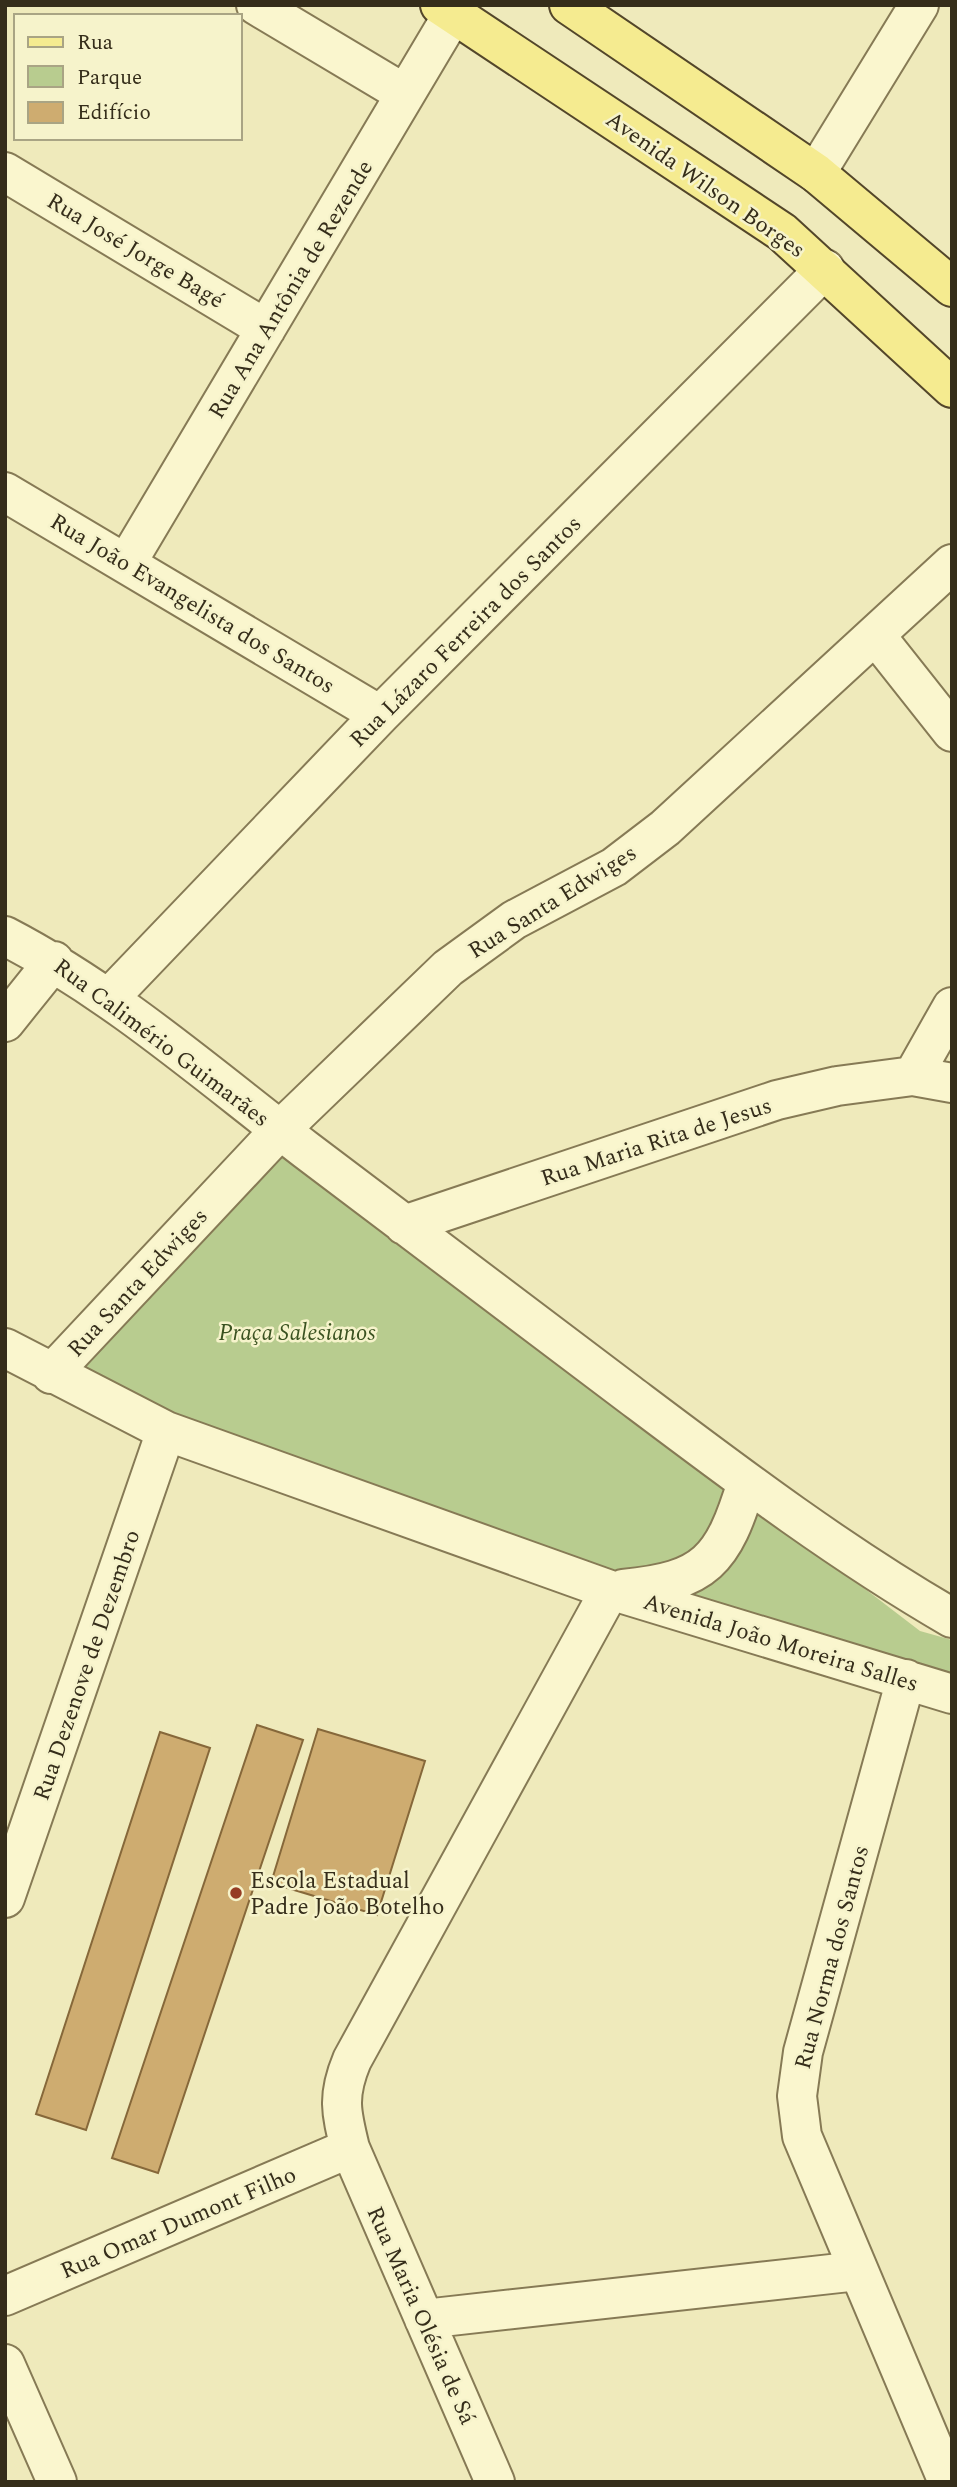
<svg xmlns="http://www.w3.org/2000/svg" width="957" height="2487" viewBox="0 0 957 2487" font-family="Spectral,serif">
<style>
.green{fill:#b8cc8f}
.building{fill:#ceac70;stroke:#86683a;stroke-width:2}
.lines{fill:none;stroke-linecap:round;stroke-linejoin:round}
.minor-casing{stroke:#867a55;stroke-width:42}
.major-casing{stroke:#53462a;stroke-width:42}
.minor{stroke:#faf6ce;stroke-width:38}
.major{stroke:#f5eb90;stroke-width:38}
.poi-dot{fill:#963c23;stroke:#f6f3cb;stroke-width:2.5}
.labels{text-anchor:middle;stroke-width:5;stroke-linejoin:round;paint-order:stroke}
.street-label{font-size:23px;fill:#352d1a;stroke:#f6f3cb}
.park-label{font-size:23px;font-style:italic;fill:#3a5220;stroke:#f6f3cb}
.poi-label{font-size:23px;fill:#352d1a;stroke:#f6f3cb;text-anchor:start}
</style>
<rect width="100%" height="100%" fill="#efeabb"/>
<path class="green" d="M279,1149L706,1467L920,1631L952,1640V1684L155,1425L67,1370Z"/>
<path class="building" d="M257,1725L303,1740L158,2173L112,2158Z
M318,1729L425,1761L377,1915L271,1883Z
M160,1732L210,1748L86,2130L36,2114Z"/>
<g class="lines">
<defs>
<path id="minor" d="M256,5L405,94
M5,172L266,329
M816,173L919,5
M5,492L380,715
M126,564L453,14
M876,636L952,732
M5,936C115,993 208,1075 306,1150C413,1232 521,1313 629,1394C734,1473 838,1552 952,1618
M109,998L380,715L825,269
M5,1022L54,961
M913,1076L952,1083
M404,1225L777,1100L837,1086L913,1076L952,1007
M5,1348L166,1431L610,1590L952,1694
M51,1374L280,1130L448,968L514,920L614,867L665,828L952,564
M623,1589C706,1581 723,1561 747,1482
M906,1679L803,2052L797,2096L802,2136L948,2482
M5,1898L166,1431
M5,2296L350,2148
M424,2319L858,2271
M5,2364L57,2482
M495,2482L350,2148C341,2112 337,2096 352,2060L610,1590"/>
<path id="major" d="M440,5L782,232L952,388
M569,5L816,173L952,287"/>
</defs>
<use href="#minor" class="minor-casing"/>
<use href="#major" class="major-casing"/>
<use href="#minor" class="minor"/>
<use href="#major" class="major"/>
</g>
<circle class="poi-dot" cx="236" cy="1893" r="7"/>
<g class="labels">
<g class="street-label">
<text transform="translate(706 184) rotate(35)" y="8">Avenida Wilson Borges</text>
<text transform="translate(136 250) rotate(31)" y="8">Rua José Jorge Bagé</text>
<text transform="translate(290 289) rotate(-59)" y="8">Rua Ana Antônia de Rezende</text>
<text transform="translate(193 603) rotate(31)" y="8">Rua João Evangelista dos Santos</text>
<text transform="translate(465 631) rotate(-45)" y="8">Rua Lázaro Ferreira dos Santos</text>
<text transform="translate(552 901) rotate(-32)" y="8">Rua Santa Edwiges</text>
<text transform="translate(162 1042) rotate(37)" y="8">Rua Calimério Guimarães</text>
<text transform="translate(656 1141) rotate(-18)" y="8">Rua Maria Rita de Jesus</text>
<text transform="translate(137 1282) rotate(-47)" y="8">Rua Santa Edwiges</text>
<text transform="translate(781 1642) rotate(17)" y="8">Avenida João Moreira Salles</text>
<text transform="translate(86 1665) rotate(-71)" y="8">Rua Dezenove de Dezembro</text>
<text transform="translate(831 1957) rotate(-75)" y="8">Rua Norma dos Santos</text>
<text transform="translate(178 2222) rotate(-23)" y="8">Rua Omar Dumont Filho</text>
<text transform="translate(422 2315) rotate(66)" y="8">Rua Maria Olésia de Sá</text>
</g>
<g class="park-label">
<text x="297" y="1340">Praça Salesianos</text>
</g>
<g class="poi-label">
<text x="250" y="1888">Escola Estadual<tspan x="250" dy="26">Padre João Botelho</tspan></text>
</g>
</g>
<rect width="957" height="2487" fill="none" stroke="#352d1a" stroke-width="14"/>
<rect x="14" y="14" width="228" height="126" fill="#f6f3cb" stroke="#a9a484" stroke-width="2"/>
<rect x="28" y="37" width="35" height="10" fill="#f5eb90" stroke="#a9a484" stroke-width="2"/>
<text x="77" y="49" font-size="21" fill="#352d1a">Rua</text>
<rect x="28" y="66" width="35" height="21" fill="#b8cc8f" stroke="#a9a484" stroke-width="2"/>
<text x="77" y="84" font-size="21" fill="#352d1a">Parque</text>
<rect x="28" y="102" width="35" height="21" fill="#ceac70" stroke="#a9a484" stroke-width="2"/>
<text x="77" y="119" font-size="21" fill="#352d1a">Edifício</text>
</svg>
